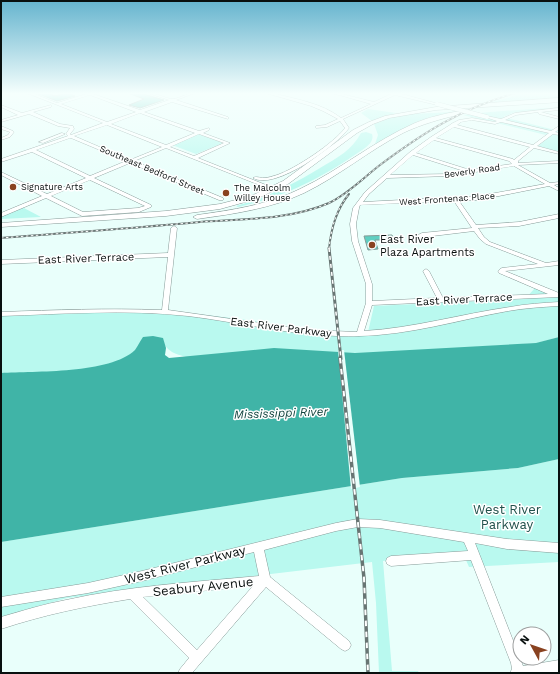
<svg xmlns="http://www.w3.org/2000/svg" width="560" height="674" viewBox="0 0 560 674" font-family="'Work Sans',sans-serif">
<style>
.green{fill:#b9f9ef}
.water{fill:#40b4a7}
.pier{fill:#e9fffb}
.building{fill:#5fcfc1;stroke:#869b97}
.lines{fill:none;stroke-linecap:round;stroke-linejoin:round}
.minor-casing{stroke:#879b98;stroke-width:1}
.highway-casing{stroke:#879b98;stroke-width:1}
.minor{fill:#fff;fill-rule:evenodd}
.highway{fill:#fff;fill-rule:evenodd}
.rail-far2-casing{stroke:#687573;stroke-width:2}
.rail-far1-casing{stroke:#687573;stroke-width:3}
.rail-casing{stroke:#687573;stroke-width:3.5}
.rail-far2{stroke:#fff;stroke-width:1;stroke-dasharray:2.5;stroke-linecap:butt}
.rail-far1{stroke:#fff;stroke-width:1.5;stroke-dasharray:4;stroke-linecap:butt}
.rail{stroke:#fff;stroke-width:2;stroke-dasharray:5.5;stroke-linecap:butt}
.minor-bridge-casing{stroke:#879b98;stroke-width:4.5;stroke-linecap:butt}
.minor-bridge{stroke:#fff;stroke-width:4}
.poi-dot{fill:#894220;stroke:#fff;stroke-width:1.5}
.labels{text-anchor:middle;stroke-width:3;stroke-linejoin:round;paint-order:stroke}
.far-street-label{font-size:9px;fill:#09100f;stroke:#fff}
.far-poi-label{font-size:9px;fill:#09100f;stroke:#fff;text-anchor:start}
.poi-label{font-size:11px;fill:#09100f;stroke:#fff;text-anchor:start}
.street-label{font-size:11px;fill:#09100f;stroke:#fff}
.water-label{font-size:12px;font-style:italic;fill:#12453f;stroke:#fff}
.near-park-label{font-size:13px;fill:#21524c;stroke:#fff}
.near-street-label{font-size:13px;fill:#09100f;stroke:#fff}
</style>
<rect width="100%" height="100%" fill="#e9fffb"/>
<path class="green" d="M525,93H559V98L496,103L492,102Z
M547,108L549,109L513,113L503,117L559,131V152L538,146L550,136L463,115L490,112Z
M368,109L396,113L372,121L361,113Z
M459,111L419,121L375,144L378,135L374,124C385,120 397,115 408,114C425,113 442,113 459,111Z
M366,132L372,134C374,140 370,144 365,148C323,177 288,196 238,207L236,206C268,197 292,185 320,168C337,158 352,150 361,133Z
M198,134L223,143L196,154L172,145Z
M22,207L41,217L1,219V216Z
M539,287L559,293V337L537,343L358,355L190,358C176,354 168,353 162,340L112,365L1,380V312L172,311L248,320L318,332H368L374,306L525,299L535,288Z
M559,459V562L469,567L462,551L383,561L392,671H418L419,673H379L376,603L372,562L67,598L1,617V542L402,478L518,468Z"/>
<path class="water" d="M153,336L163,338L166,348L165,355L169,358L274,348L355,353L536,343L559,337V459L518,468L402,478L1,542V373C35,371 110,374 135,350C138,346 140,341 143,337Z"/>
<path class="pier" d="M338,350H344L360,487L351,489Z"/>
<path class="building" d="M36,93H48L55,96L67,93L75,96L57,101Z
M128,93H140L164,100L140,108L129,105L144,99Z
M392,235L394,240H375L378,249L368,250L364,236Z"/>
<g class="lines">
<defs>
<path id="minor" d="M27,93H32L57,103L89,93H95L93,94L140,110L169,100L148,93C157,93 166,99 173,99C181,98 187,93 195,93L176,100L228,117V119L172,102L144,112L199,131L209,128V130L203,133L230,143L198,158L266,185L262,186L166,148L134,161L223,198V200H219L130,163L94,178L151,205V207L139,212L82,216L46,198L1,217V213L42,196L1,175V172L47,194L86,178L32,152L1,162V159L68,136L66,134L70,128L58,126L29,114L1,122V120L18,115L1,107V105L22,113L51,105V107L33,112L60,124L73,126L74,129L70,134L71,135L103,123ZM90,95L136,112L107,122L61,104ZM140,113L195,133L166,145L111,124ZM107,125L162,147L130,160L74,136ZM199,134L224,143L194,156L170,147ZM70,138H71L126,161L90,176L36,150ZM90,180L145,206L138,208L83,212L51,196Z
M266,93H272C295,99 322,103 341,118L371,104L332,93H338L374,102L391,94L390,93H398L439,104L437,105L395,95L343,119L349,128C336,146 275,191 253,178C256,176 260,178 264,178C268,178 273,176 277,175C295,169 334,143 345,128L340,121L327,127L316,128V126L325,125L338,119L323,111L311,106Z
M559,108V110L541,112L559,117V119L539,114L538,112L516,115L505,120L551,131L559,126V129L555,132L559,133V135L553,134L537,146L559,152V154L534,148L518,161V163L559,161V163L518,165L550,183L559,182V184L554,185L559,188V191L549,186L479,200L459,201L476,225L519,222L559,214V218L519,226L478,228L484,237L490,242L546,263L559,261V265L505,271L559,293V297L372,305L364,331C414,328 461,314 510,307C526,304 543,303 559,302V306C542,307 525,308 508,311C458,320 410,335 359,336C301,338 245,323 188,316C126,309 63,314 1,316V312C55,310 108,308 162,310L168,257L1,264V260L168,253L171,228L174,226L177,228L168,310L310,330L357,332L366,303V284L352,241L350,224L353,208L365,192L410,152L431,137L450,125L451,124L459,120L472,118L495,122L497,121L485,117L487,116L501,119L515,113ZM472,120L495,124L501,122L549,133L533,145L457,125L461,122ZM454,127L530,147L514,160L513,159L436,138ZM434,140L509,161L512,164L470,170L416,153ZM413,155L464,171L450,174L390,175ZM514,166L545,184L479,196L363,202L369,194L387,178L450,176ZM454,201L472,228L422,233L416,236V238L474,231L480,239L486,244L538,264L502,268L500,269L498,272L499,273L548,294L443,298L429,271L426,269L423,271L437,298L372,301V284L358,241L356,224L359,208L360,205Z
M1,126L13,131L14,132L10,137L1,140V138L8,135L10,132L1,129Z
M62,133L65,134L43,143L39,142Z
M358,519L380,520L507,539L559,543V553L507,549L475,543L523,666L559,660V672L552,673H510L512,669L511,663L471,560L391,566L387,564L386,561L387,558L391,556L468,551L464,542L380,528L358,527L336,531L264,550L270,577L349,641L351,645L349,649L345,651L341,649L266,587L192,673H178L180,669L189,658L130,599C86,606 43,615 1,629V617C22,611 44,604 66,600C129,586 194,582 259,576L254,552L142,581L88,593L1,607V597L88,583L142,571L336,523ZM253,586L197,650L143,597Z"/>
<path id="highway" d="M559,98V102L547,103L436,110L389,118L373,124L357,133L288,184L256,199L220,209L166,216L1,227V223L166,211L220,204L251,196L283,181L353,130L369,122L385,116L436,107Z
M459,111L462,113L461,114C441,119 422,124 403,133C368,151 339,176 304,193C270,209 233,214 197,219L193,217L197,215C232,210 268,205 300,189C340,170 374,141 415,123C429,117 444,114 459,111Z"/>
</defs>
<use href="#minor" class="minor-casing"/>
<use href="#highway" class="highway-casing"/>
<use href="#minor" class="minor"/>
<use href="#highway" class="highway"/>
<defs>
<path id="rail-far2" d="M1,238C67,233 134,228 200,222C242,219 290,220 329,203C348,194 363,178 380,165C424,132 461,109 515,93
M329,249C331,228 336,210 349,194"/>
<path id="rail-far1" d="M329,248L341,359"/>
<path id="rail" d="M340,358L364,578L368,673"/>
</defs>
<use href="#rail-far2" class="rail-far2-casing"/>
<use href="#rail-far1" class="rail-far1-casing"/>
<use href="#rail" class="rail-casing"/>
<use href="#rail-far2" class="rail-far2"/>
<use href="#rail-far1" class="rail-far1"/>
<use href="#rail" class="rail"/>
<defs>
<path id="minor-bridge" d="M437,104L487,117"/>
</defs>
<use href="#minor-bridge" class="minor-bridge-casing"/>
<use href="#minor-bridge" class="minor-bridge"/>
</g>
<linearGradient id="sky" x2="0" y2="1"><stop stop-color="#65b4ce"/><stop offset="0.5" stop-color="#f5fffd"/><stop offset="1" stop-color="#f5fffd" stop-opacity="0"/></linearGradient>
<rect width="560" height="187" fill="url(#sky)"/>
<g class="poi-dot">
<circle cx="13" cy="187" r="4"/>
<circle cx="226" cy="193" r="4"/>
<circle cx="372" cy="245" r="4"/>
</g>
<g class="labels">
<g class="far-street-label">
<text transform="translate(152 170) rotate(23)" y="3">Southeast Bedford Street</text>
<text transform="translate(472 171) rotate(-8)" y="3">Beverly Road</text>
<text transform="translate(447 199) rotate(-4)" y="3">West Frontenac Place</text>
</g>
<g class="far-poi-label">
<text x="21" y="190">Signature Arts</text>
<text x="234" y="191">The Malcolm<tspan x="234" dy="10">Willey House</tspan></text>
</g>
<g class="poi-label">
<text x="380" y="243">East River<tspan x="380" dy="13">Plaza Apartments</tspan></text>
</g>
<g class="street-label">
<text transform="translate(86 258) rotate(-2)" y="4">East River Terrace</text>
<text transform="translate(464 299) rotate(-3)" y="4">East River Terrace</text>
<text transform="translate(281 327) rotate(7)" y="4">East River Parkway</text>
</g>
<g class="water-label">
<text transform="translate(281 413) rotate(-2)" y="4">Mississippi River</text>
</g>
<g class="near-park-label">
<text x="507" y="514">West River<tspan x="507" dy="15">Parkway</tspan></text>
</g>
<g class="near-street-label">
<text transform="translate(185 564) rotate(-14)" y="5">West River Parkway</text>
<text transform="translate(203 586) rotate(-6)" y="5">Seabury Avenue</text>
</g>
</g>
<rect width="560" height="674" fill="none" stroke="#09100f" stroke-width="4"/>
<g transform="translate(532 646) rotate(310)"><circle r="19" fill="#ffffff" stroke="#9d9f9f"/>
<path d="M0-3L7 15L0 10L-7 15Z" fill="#894220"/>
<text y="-6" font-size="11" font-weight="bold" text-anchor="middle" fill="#09100f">N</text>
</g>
</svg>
